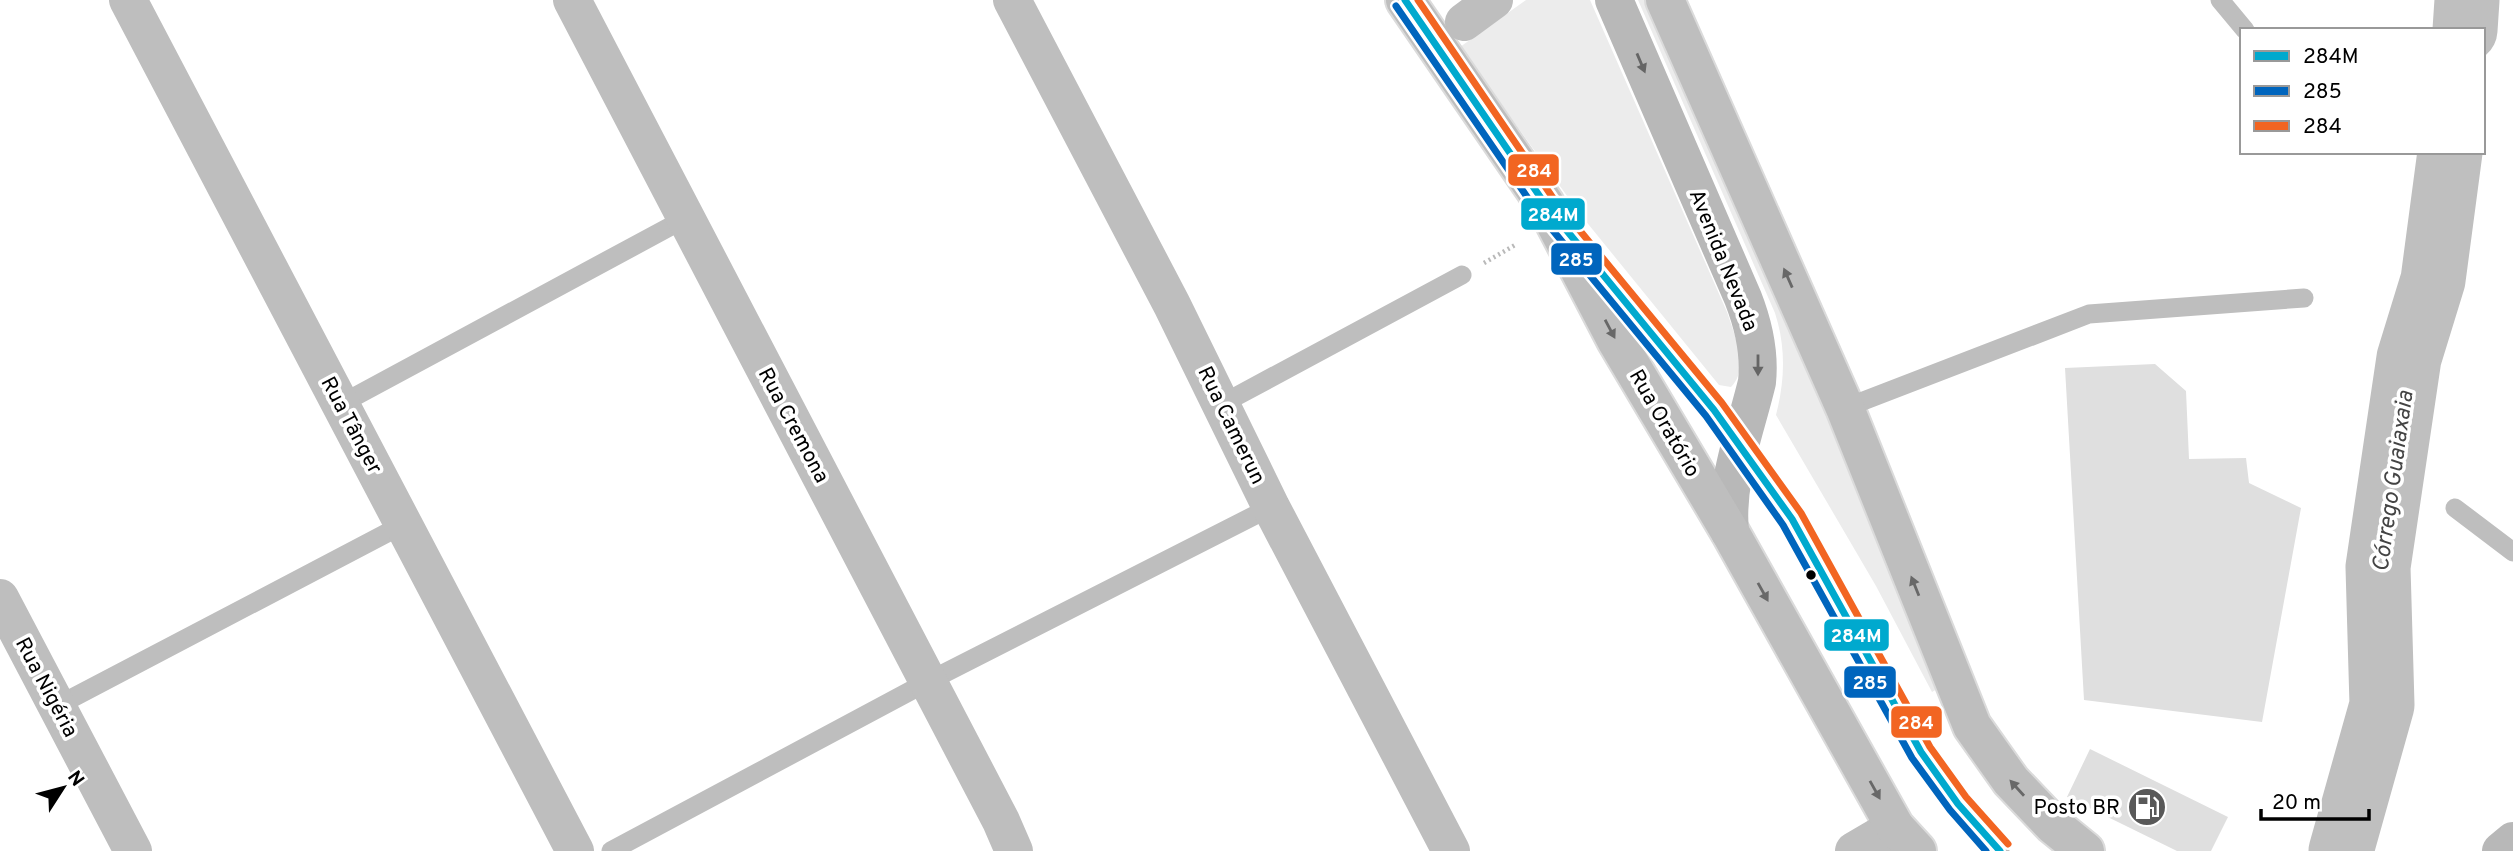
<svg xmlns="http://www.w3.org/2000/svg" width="2513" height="851" viewBox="0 0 2513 851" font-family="Overpass,sans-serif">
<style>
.green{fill:#ececec}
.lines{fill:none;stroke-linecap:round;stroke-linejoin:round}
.river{stroke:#bfbfbf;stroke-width:65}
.building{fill:#dfdfdf}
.primary-casing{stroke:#dbdbdb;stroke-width:42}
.path{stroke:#b9b9b9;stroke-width:4.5;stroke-dasharray:2 3.5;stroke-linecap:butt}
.service{stroke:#bebebe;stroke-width:19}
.minor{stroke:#bebebe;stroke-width:38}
.secondary{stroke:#b8b8b8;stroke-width:38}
.primary{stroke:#bebebe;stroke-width:38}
.bus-1-casing{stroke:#fff;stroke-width:12}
.bus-2-casing{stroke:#fff;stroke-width:12}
.bus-3-casing{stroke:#fff;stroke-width:12}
.bus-1{stroke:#00a9ce;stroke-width:7}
.bus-2{stroke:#0065bd;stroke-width:7}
.bus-3{stroke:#f26522;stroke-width:7}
.oneway{fill:#656565}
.oneway2{fill:#686868}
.bus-dot{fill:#000;stroke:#fff;stroke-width:2.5}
.labels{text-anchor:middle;stroke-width:7;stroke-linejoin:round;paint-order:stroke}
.street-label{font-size:21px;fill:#000;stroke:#fff}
.poi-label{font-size:21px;fill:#000;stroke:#fff;text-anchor:end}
.water-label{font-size:23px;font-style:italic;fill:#444;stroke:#fff}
.line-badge{stroke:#fff;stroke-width:2.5}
.badge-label{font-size:19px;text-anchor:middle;font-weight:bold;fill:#fff}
</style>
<rect width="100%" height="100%" fill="#fff"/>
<path class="green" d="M1526,0H1590L1727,312C1734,334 1750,368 1731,387L1719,385L1580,214L1460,47Z
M1638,0H1647L1805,357L1937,689L1932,692L1876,586L1776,415C1785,380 1786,347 1775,313Z"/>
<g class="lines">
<path class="river" d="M2465,30L2467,0
M2341,851L2382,705L2378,567L2409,358L2433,280L2450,152"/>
</g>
<path class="building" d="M2155,364L2186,391L2189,459L2246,458L2249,483L2301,508L2262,722L2084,700L2065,368Z
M2090,749L2228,817L2211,851H2177L2067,797Z"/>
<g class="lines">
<defs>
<path id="primary" d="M1405,0L1545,204L1616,340L1730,532L1895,827L1917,851
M1665,0L1845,408L1972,726L2011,781L2053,825L2085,851"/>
</defs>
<use href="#primary" class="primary-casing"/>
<path class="path" d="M1484,263L1515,245"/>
<path class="service" d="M2220,0L2245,30
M1588,256C1658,342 1731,426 1792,519L1921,752C1944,789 1970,820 2000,851
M341,404L686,218
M1222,404L1462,275
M1845,408L2089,314L2304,298
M2455,508L2513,552
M57,706L404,524
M611,851L929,681L1271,507"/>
<path class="minor" d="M128,0L575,851
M572,0L1001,821L1014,851
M1012,0L1172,305L1271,507L1451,851
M1464,22L1494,0
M0,598L133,851
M1854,851L1895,827"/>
<path class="secondary" d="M1614,0L1743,298C1754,326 1760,353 1757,382C1745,432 1725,481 1730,532
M2501,851L2513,841"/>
<use href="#primary" class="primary"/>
<defs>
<path id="bus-1" d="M1405,0L1545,204L1714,410L1792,519L1921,752L1958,804L2000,851"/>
<path id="bus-2" d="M1396,6L1536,210L1706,416L1783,525L1912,758L1950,810L1986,851"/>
<path id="bus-3" d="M1418,0L1553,198L1722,403L1801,513L1930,747L1966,797L2008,844"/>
</defs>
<use href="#bus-1" class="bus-1-casing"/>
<use href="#bus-2" class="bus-2-casing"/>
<use href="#bus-3" class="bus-3-casing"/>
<use href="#bus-1" class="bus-1"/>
<use href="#bus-2" class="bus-2"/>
<use href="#bus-3" class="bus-3"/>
</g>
<defs><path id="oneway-solid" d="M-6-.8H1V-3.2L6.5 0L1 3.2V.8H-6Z" transform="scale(1.75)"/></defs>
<g class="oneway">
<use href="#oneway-solid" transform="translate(1641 63) rotate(67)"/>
<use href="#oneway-solid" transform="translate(1758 365) rotate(90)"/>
</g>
<g class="oneway2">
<use href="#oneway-solid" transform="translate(1788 278) rotate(-114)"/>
<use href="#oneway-solid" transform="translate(1610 329) rotate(62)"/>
<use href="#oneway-solid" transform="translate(1915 586) rotate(-112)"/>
<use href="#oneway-solid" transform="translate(1763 592) rotate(61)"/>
<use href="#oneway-solid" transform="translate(2017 788) rotate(-132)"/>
<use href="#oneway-solid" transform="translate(1875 790) rotate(61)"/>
</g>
<defs>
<symbol id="fuel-disc" viewBox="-11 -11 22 22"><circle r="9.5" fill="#595959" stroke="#fff"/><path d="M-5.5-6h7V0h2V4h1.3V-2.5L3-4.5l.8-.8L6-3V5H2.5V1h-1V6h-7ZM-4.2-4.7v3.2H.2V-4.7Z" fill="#fff"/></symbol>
</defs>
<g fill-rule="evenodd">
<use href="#fuel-disc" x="2125" y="785" width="44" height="44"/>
</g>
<circle class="bus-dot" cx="1811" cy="575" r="6"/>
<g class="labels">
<g class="street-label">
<text transform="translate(1724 260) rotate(68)" y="7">Avenida Nevada</text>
<text transform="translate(1665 423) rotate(60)" y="7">Rua Oratório</text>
<text transform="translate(352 425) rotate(62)" y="7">Rua Tânger</text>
<text transform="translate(794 425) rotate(62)" y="7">Rua Cremona</text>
<text transform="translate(1232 425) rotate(64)" y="7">Rua Camerun</text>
<text transform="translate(47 687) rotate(62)" y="7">Rua Nigéria</text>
</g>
<g class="poi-label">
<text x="2120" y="814">Posto BR</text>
</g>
<g class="water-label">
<text transform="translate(2392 481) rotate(-82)" y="8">Córrego Guaiaxaia</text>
</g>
</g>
<g class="line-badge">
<rect x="1507" y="153" width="53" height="34" rx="7" fill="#f26522"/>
<rect x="1520" y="197" width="66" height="34" rx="7" fill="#00a9ce"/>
<rect x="1550" y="242" width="53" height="34" rx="7" fill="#0065bd"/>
<rect x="1823" y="618" width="67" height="34" rx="7" fill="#00a9ce"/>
<rect x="1843" y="665" width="54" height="34" rx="7" fill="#0065bd"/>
<rect x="1890" y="705" width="53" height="34" rx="7" fill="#f26522"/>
</g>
<g class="badge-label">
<text x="1534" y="177">284</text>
<text x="1553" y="221">284M</text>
<text x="1576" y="266">285</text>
<text x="1856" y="642">284M</text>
<text x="1870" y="689">285</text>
<text x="1916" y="729">284</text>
</g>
<rect x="2240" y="28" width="245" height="126" fill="#ffffff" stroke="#999999" stroke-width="2"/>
<rect x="2254" y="51" width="35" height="10" fill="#00a9ce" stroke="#999999" stroke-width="2"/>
<text x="2303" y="63" font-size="21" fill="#000000">284M</text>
<rect x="2254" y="86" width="35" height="10" fill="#0065bd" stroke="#999999" stroke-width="2"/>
<text x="2303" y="98" font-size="21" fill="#000000">285</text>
<rect x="2254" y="121" width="35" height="10" fill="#f26522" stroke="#999999" stroke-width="2"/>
<text x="2303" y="133" font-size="21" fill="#000000">284</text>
<g transform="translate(63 788) rotate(54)" stroke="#ffffff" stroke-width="5" paint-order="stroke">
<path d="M0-5L12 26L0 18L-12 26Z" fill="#000000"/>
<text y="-10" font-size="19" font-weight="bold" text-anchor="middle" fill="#000000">N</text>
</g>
<path d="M2261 809v10h108v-10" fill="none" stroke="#000000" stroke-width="3.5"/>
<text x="2272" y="809" font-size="21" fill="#000000" stroke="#ffffff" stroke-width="5" paint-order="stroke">20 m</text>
</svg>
